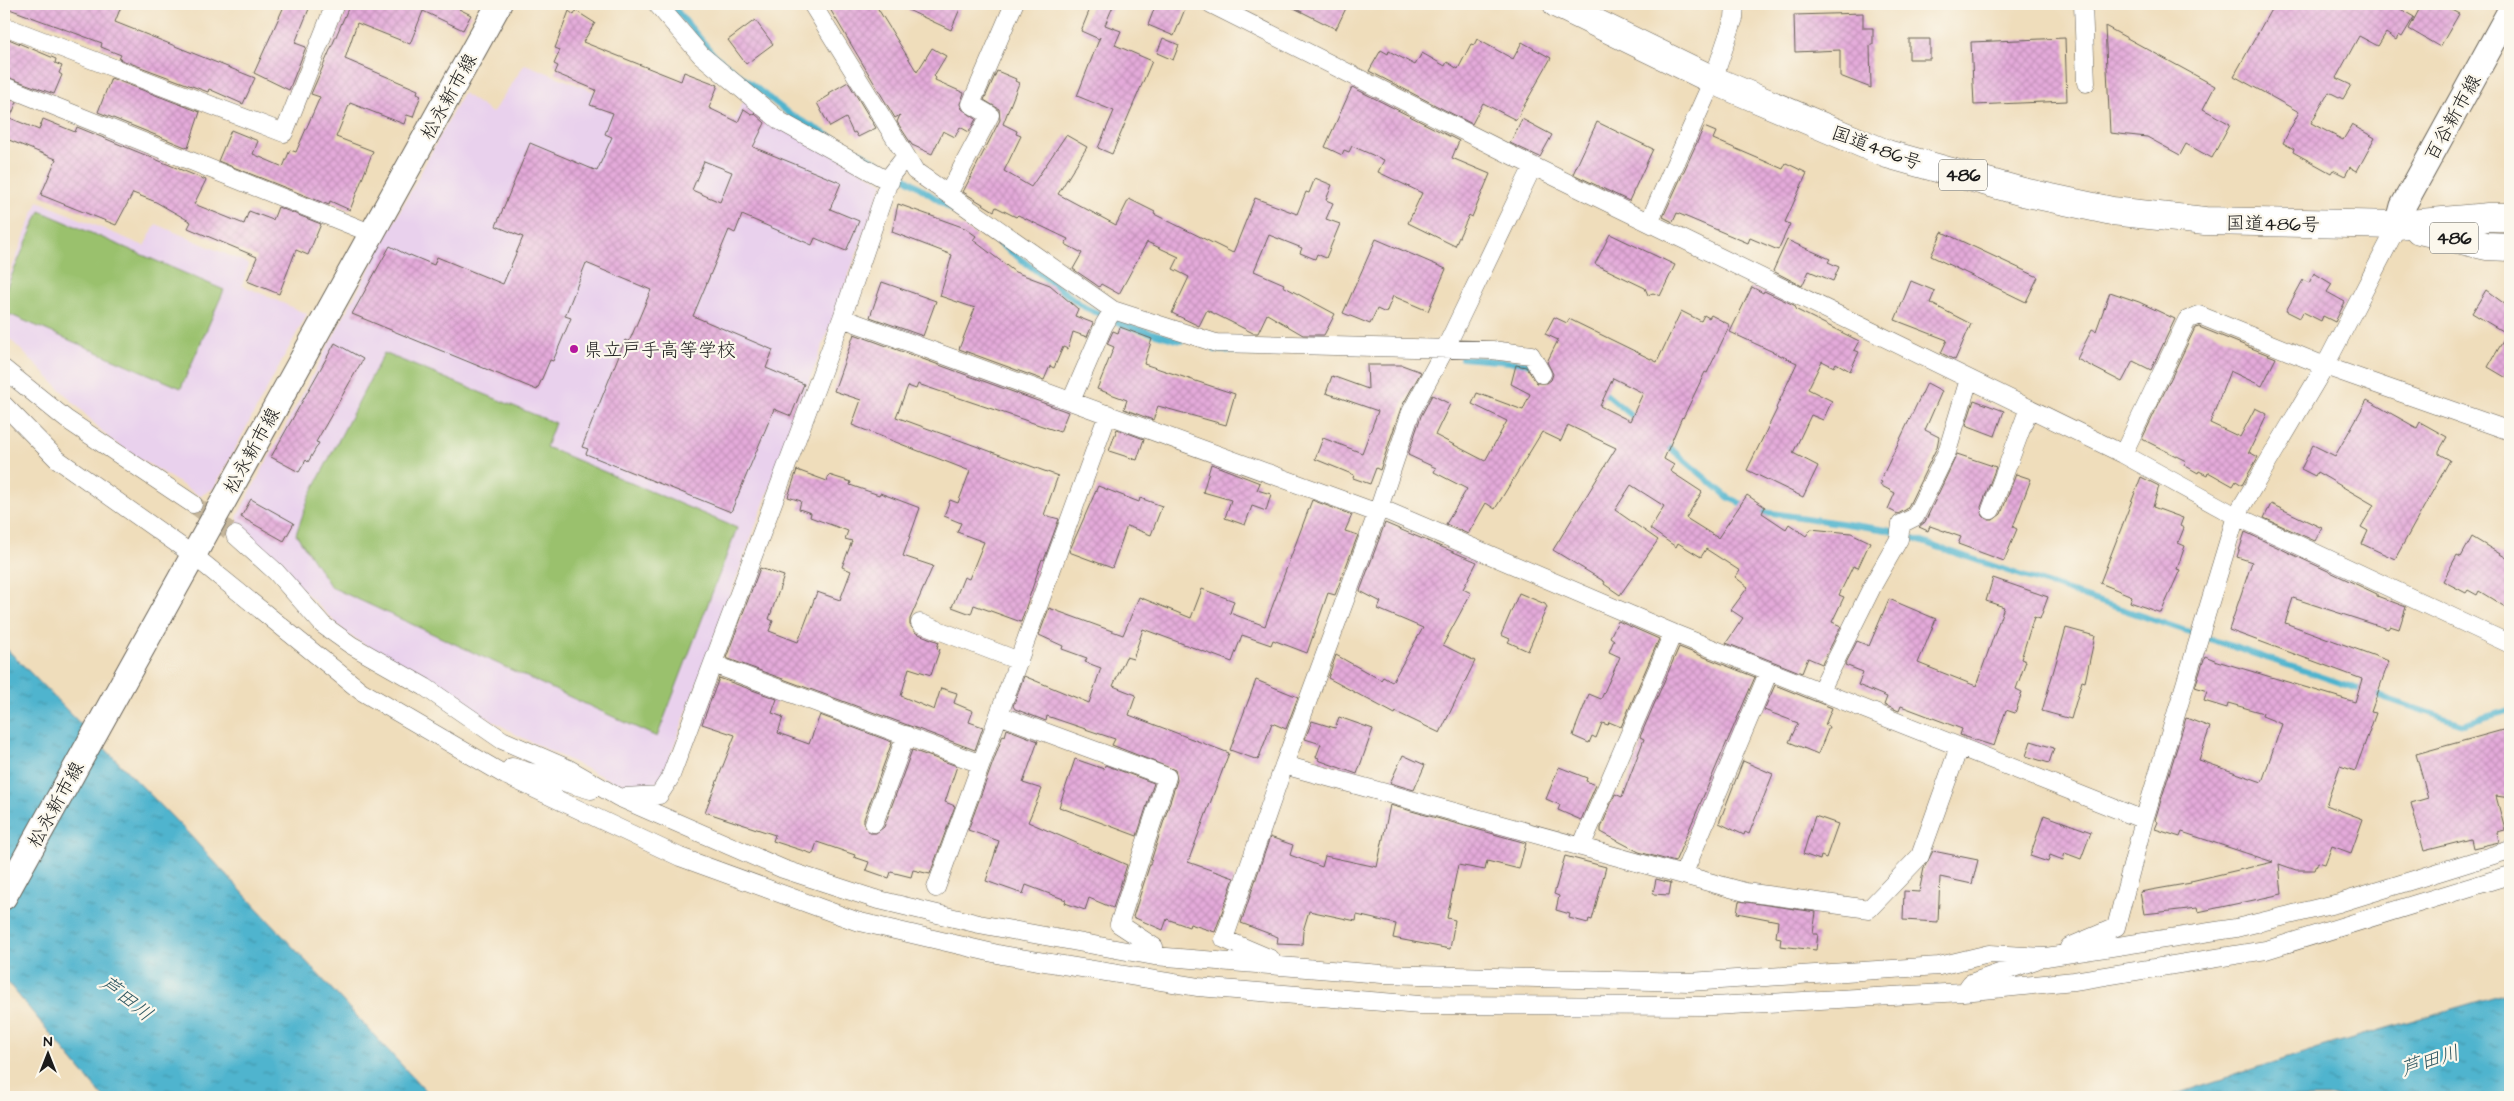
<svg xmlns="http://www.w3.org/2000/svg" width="2514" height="1101" viewBox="0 0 2514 1101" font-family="'Architects Daughter','Klee One',sans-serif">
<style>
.built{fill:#e9d1ed}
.green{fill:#9ac16d;stroke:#5b6e44}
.water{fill:url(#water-ripples);stroke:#366875}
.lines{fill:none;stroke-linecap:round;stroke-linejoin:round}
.stream{stroke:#4fb4ce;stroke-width:6}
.building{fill:url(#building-cross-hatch);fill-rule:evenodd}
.minor-tunnel{stroke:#c5b69b;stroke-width:18;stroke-dasharray:18 9;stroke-linecap:butt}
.minor-casing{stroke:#666054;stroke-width:19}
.secondary-casing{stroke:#666054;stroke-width:27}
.trunk-casing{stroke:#666054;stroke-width:29}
.minor{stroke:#fff;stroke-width:18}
.secondary{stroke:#fff;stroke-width:25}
.trunk{stroke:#fff;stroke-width:28}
.poi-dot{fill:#b5179e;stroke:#fbf7ec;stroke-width:2}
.labels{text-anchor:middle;stroke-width:4.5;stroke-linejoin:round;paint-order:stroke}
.shield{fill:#fbf7ec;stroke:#5f5e5a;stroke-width:1}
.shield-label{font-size:18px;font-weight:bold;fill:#1c1c1c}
.street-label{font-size:19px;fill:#1c1c1c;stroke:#fbf7ec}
.poi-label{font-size:19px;fill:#1c1c1c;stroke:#fbf7ec;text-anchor:start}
.water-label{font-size:20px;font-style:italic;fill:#305963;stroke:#fbf7ec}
</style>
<defs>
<pattern id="water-ripples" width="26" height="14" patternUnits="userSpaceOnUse" patternTransform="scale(1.25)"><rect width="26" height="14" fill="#4fb4ce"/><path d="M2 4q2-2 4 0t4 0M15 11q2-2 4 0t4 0" fill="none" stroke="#4192a6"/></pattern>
<pattern id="building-cross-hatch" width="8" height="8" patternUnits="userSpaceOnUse" patternTransform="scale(1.25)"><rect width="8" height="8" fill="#e4aada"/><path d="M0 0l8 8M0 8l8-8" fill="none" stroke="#c392ba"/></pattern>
</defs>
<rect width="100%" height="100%" fill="#fbf7ec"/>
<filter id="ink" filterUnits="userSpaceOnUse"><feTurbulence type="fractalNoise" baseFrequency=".02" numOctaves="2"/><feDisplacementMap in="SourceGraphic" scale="10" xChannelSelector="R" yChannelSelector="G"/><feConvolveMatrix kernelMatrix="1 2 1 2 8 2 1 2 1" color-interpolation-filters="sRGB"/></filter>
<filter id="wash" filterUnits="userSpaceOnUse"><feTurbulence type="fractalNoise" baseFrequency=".0096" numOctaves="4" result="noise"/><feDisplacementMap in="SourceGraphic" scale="20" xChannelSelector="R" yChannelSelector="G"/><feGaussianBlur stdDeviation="1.12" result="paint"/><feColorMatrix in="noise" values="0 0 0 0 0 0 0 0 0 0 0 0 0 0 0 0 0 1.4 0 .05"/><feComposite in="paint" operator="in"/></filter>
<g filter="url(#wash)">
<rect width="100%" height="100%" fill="#efddbb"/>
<path class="built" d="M525,64L724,143L744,100L883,183L661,781L632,791L517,735L347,634L237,524L238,515L463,93L492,113Z
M38,201L144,246L156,224L249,264L242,285L307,314L214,488L200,496L112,441L4,333V289Z"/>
<path class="green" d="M40,211L224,290L181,388L4,312V293Z
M384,353L555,423L546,447L737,528L657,737L331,587L296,534L309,497Z"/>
<path class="water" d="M4,646L187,832L431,1097H103L4,978Z
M2510,992V1097H2166L2322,1047Z"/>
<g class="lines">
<path class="stream" d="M671,4L714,55L791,115L904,177L978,227L1084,307L1124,325L1181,341
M1215,350L1260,353
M1462,358L1557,366
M1600,389L1638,421
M1663,442L1729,498L1758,511L1887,530L2462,724L2510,710"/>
</g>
<g id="blocks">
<path class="building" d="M4,4H122L115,22L255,78L243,104L209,89L208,92L119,59L121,55L101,47L102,43L4,7Z
M285,4H311L295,43L306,47L289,90L254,73Z
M350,4H462L459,9L471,15L463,30L423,11L410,44L357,23L345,59L418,90L417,93L421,95L413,117L407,115L404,124L350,103L336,137L373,151L350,210L330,201L329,205L218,161L231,130L258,141L253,154L283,167L290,150L296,152L320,97L311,94Z
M827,4H875L917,72L932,48L946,56L934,76L936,78L935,80L964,93L960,104L962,109L976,119L969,132L960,127L955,137L943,131L932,154L912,145L897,122L900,115L895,118Z
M895,4H962L951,30Z
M1092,4H1114L1105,25L1121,31L1115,45L1152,61L1112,154L1098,148L1114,111L1077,96L1100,37L1099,39L1081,31Z
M1156,4H1187L1174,36L1148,25Z
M1286,4H1348L1336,29Z
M2274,4H2392L2414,17L2402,37L2399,35L2396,40L2386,33L2378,46L2359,36L2336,78L2351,85L2343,99L2329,92L2311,123L2343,140L2352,125L2375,138L2357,171L2350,167L2345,176L2333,170L2331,173L2293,152L2294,149L2283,143L2299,112L2234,76Z
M2422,4H2440L2459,14L2440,47L2409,29Z
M569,11L574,15L576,11L595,23L583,42L681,81L684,72L718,85L709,108L738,122L744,109L753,115L754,113L765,123L753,147L841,183L830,209L859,221L846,251L815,238L812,245L742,215L735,233L729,230L693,316L773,350L766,368L804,384L791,416L774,409L731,512L586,454L588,449L582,447L625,340L629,342L651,290L586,263L565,316L571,318L553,361L550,360L537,390L352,314L390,246L409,256L410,255L434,265L437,257L503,284L523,237L496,226L530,143L597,171L612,137L605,134L613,113L590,105L596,90L555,73L558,66L554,64L560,50L555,48ZM704,161L732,172L720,202L692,190Z
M1863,13V28H1873V45H1870L1871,88L1840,76V50L1795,52L1794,15Z
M755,20L773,44L746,64L728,40Z
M2105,26L2215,86L2203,109L2230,124L2212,158L2186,144L2180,155L2147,137L2110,133Z
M4,37L56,59L55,63L62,66L59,73L62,75L54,94L4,76Z
M1163,38L1179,45L1173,60L1157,53Z
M2065,38L2067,101L1974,105L1971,42Z
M1477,39L1513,59L1522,42L1551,58L1516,120L1483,103L1472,124L1369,71L1381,50L1388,54L1389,51L1415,65L1422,53L1445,66L1447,62L1458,69L1471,44L1474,45Z
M1909,39H1930V59H1909Z
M997,71L1016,79L1015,81L1019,83L1003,124L1017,131L1016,134L1021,136L1004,171L1031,187L1066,135L1087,147L1058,194L1116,225L1129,199L1155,212L1154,214L1233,253L1255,198L1297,214L1306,192L1309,193L1315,178L1332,185L1326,200L1333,203L1326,219L1340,224L1326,258L1317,254L1315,259L1300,253L1302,248L1269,235L1254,271L1284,284L1283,286L1335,314L1324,335H1303L1267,314L1258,333H1253L1207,310L1199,326L1172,313L1189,277L1173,269L1179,257L1147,242L1119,294L1101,284L1099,287L1095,284L1073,269L1082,253L1065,244L1068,239L1018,215L1016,217L996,207L994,211L963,192L1000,120L999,109L984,100Z
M111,78L200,112L188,148L98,112Z
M848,82L876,128L858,137L855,132L853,133L846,118L830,127L817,103L830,95L829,93Z
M1352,87L1459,141L1452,158L1490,174L1472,217L1469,215L1455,246L1408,223L1422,193L1378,172L1384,160L1352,146L1349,152L1344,150L1342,155L1325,147Z
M4,97L17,102L10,118L39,130L43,119L75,132L77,127L206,180L194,204L244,224L249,211L273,220L278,207L321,224L308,255L296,250L279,294L247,281L257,257L188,228L191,222L156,202L133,193L116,225L41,195L56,159L4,138Z
M1522,119L1552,135L1540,157L1510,143Z
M1597,122L1653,149L1629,201L1573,174Z
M1704,127L1716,132L1713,139L1783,169L1786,163L1807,173L1785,222L1790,224L1778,250L1750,238L1748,243L1677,213L1673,222L1663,217Z
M898,204L965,228L976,236L973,240L1015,272L1050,285L1078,309L1075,316L1093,323L1087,337L1073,332L1068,349L1063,347L1054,368L1050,366L1044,380L959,349L975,308L940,296L952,255L892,232Z
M1942,232L2038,277L2026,302L1931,256Z
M1610,234L1675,265L1660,296L1653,293L1648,295L1645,288L1595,264Z
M1376,239L1446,269L1428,311L1393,296L1386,313L1377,309L1370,324L1343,313Z
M1787,240L1830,259L1828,262L1839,267L1833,281L1809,271L1802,286L1773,271Z
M2314,273L2332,284L2327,292L2345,302L2335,322L2323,316L2321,321L2303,312L2300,318L2286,311L2303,280L2309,283Z
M1911,281L1935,291L1930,303L1971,324L1955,360L1941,353L1947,340L1895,320Z
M882,282L936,301L923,336L870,317Z
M1752,287L1763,293L1764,291L1794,305L1797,310L1859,341L1854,350L1859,352L1850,371L1836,363L1834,367L1822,361L1808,389L1832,401L1823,420L1811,415L1793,453L1818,466L1803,497L1747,470L1777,409L1776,408L1797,363L1730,332Z
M2486,290L2510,308V380L2488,367L2507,334L2472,313Z
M2110,292L2139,302L2175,319L2151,370L2133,361L2122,382L2077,359L2092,329L2096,331Z
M1681,311L1701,321L1704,315L1709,318L1711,315L1730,325L1707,373L1705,372L1683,418L1682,417L1664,459L1674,465L1670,471L1702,492L1686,518L1718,538L1747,495L1765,507L1762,513L1786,529L1789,524L1806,536L1811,529L1851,533L1870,542L1858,568L1853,566L1839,595L1844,597L1832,622L1841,626L1822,664L1808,658L1802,673L1726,643L1743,618L1731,610L1748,587L1735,577L1740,571L1706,549L1701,557L1678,543L1676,547L1650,529L1664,506L1631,485L1615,510L1658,540L1620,595L1604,584L1605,582L1553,550L1616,448L1568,425L1561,441L1542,432L1495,509L1486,503L1468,534L1446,524L1467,489L1434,472L1436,468L1408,455L1421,416L1432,395L1450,404L1435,435L1485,461L1507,421L1472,404L1477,393L1523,410L1530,394L1511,384L1516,365L1526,367L1537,383H1547L1551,380L1553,374L1547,362L1558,340L1545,334L1554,317L1567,323L1569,319L1657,362ZM1613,378L1643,393L1630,421L1600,406Z
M1120,327L1152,339L1144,364L1235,394L1226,425L1158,406L1153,420L1124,409L1127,400L1097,389L1114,347L1107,344L1113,331L1118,333Z
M2199,327L2276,358L2262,386L2230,371L2210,423L2240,437L2255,408L2267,414L2249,452L2258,457L2242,485L2236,481L2233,486L2208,472L2207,475L2199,471L2198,473L2184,465L2186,461L2142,439L2195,328Z
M854,334L1068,412L1060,432L918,384L916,389L908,386L896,417L1058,476L1044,515L1059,519L1044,560L1042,559L1021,622L974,605L971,614L952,607L964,577L969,579L984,542L957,532L961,523L944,516L950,500L958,503L970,471L852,425L861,400L834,391Z
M335,343L363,359L316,442L319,443L308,462L306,460L299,472L271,457Z
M1367,365H1402L1421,372L1401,408L1380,470L1376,468L1370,484L1353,478L1354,475L1315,459L1323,438L1362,453L1378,411L1326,393L1332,376L1368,389Z
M1927,383L1942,391L1925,430L1939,437L1937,447L1907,509L1898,514L1888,509L1895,493L1880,485L1882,482L1880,481Z
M1974,400L2004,411L1995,436L1966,425Z
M2367,400L2417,428L2420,422L2447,437L2439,451V454L2450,460L2395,559L2362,544L2368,531L2361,527L2374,505L2317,472L2315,476L2301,469L2313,445L2335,456Z
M1117,429L1144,439L1137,460L1109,451Z
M1957,454L1996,467L1981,507L1983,516L1988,520H1993L2001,514L2016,474L2031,479L2013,527L2017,529L2004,561L1958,544L1961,537L1930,526L1928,531L1919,527L1925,522Z
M1211,464L1260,483L1257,490L1271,494L1266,511L1252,506L1245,525L1225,518L1231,500L1203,492Z
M797,470L827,481L829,475L851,482L850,485L879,495L880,493L920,508L903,556L933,566L910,619V625L916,633L939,642L937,648L940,649L931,675L909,668L901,696L934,710L941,688L957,693L954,703L973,711L969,722L983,727L975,750L726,658L760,568L784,576L769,619L773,621L769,631L798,642L817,592L840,600L851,571L842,567L852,541L845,539L848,531L810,517L811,513L799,509L801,501L788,497Z
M2141,477L2159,486L2153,507L2183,518L2180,526L2184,528L2178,543L2185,546L2177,569L2180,570L2161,613L2130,602L2132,596L2100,583Z
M1098,486L1139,502L1140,498L1162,506L1151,535L1127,526L1112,568L1069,552Z
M251,499L294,523L284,541L241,517Z
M1312,500L1352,515L1345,531L1358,535L1335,595L1328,593L1307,653L1273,640L1271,645L1242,635L1232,662L1143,629L1133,659L1126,657L1113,686L1136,695L1129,715L1229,753L1188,862L1234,878L1215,932L1190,924L1189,927L1167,919L1163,930L1133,917L1177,780L1175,770L1112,745L1115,739L1047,716L1046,721L1015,709L1013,706L1024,676L1089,703L1101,668L1085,662L1087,658L1062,649L1063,646L1039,635L1049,608L1123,635L1139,597L1191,618L1202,589L1234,601L1230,613L1265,626Z
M2271,504L2322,528L2315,541L2264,518Z
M1385,523L1477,562L1463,589L1471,593L1443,645L1475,661L1440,733L1396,712L1395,714L1328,678L1336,655L1381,680L1383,677L1392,682L1423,628L1378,609L1381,602L1360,591Z
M2245,532L2377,594V596L2406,607L2399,629L2390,626L2388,629L2293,598L2285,623L2389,661L2371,712L2376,713L2355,771L2340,766L2326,805L2363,819L2351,853L2332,846L2325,864L2318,862L2315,870H2296L2279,864L2282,894L2198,912L2197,908L2144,914L2140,892L2191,883V881L2273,862L2182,832L2180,837L2155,829L2158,822L2155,820L2186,718L2210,727L2199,760L2262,782L2282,724L2262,716L2263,713L2228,703L2227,708L2204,701L2207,691L2195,687L2205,656L2217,661L2355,702L2362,679L2229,630L2252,562L2237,557Z
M2472,537L2510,560V610L2479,591L2477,595L2468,590L2466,593L2443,581L2457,555L2461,557Z
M1993,578L2048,597L2040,619L2034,617L2021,659L2026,661L2016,689L2022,692L2015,713L2006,710L1994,746L1960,735L1962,729L1901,706L1899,711L1884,705L1887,697L1858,685L1863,672L1845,665L1857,641L1869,646L1889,599L1936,619L1918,663L1976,686L2004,607L1986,601Z
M1519,593L1545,604L1547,607L1528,651L1508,642L1510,639L1501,635Z
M1618,621L1659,639L1621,727L1609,722L1608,725L1602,723L1596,738L1592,736L1589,743L1573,736L1575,729L1589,694L1601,699L1620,657L1609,652L1614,640L1610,637Z
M2066,628L2095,636L2085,682L2082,681L2071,719L2042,711Z
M1679,647L1755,677L1675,862L1639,852L1601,832V828L1615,794L1622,797L1644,739L1640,737Z
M719,678L777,699L772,713L783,717L778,733L809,744L820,715L892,742L864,819V825L870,833H876L884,827L912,750L957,766L945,802L955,806L930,874L913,870L911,877L891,872L889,878L866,870L869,862L854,857L855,855L817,842L813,854L773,841L775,835L705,812L735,735L702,724Z
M1256,680L1298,697L1286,729L1272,723L1258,760L1230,750Z
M1775,685L1832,708L1825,725L1829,727L1818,754L1789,742L1798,723L1764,710Z
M1339,717L1373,729L1357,774L1318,760L1319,758L1316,757L1321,744L1305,739L1312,721L1335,728Z
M2510,728V798L2496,796L2505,830L2497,832L2499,842L2473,848L2471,839L2424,851L2411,803L2428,798L2416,754Z
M1007,729L1038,741L1023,783L1042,789L1028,822L1127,865L1113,908L1089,898L1085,910L1065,903L1066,900L1026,885L1023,894L986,881L999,841L968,830L1003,735L1005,736Z
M2031,741L2054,748L2049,763L2026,756Z
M1403,755L1425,765L1414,790L1390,783Z
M1075,759L1104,769L1105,765L1154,783L1137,836L1059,807Z
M1743,761L1773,774L1749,834L1745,832L1744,835L1719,823Z
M1559,767L1587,778L1586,781L1596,785L1581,820L1558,810L1560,805L1546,799Z
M1390,805L1526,843L1519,869L1487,861L1485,870L1458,865L1447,918L1455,920L1450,949L1393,938L1396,924L1357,915L1356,921L1309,911L1303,931L1302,945L1277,944L1278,937L1241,923L1270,837L1293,845L1290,855L1322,867L1325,856L1377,867Z
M2044,815L2091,832L2081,859L2065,853L2063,860L2050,855L2048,862L2030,856Z
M1815,816L1838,824L1826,858L1821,856L1820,860L1803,854Z
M1933,851L1978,860L1972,884L1940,877L1938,922L1903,920L1904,891L1919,892L1924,868Z
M1565,856L1606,867L1592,920L1589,919L1588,923L1569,918L1570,914L1556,910L1559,896L1554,894Z
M1656,879L1671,883L1669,895L1653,894Z
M1739,901L1816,912L1813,934H1818L1816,950L1780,946L1781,938L1776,937L1778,921L1737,913Z"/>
</g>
</g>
<g filter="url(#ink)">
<use href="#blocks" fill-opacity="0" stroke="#666054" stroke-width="1"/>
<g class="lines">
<path class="minor-tunnel" d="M193,504L235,535"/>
<defs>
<path id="minor" d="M657,4L701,55L780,121L890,182
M1211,4L1533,166L2123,454L2236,516L2510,644
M2083,4L2086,83
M4,26L284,133L335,4
M4,86L373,234
M906,156L915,171L1113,310L1216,343L1492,350L1531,355L1542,374
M948,194L990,115L971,104L1014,4
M1649,222L1713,80L1734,18L1735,4
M842,318L1372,511H1387L1673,633L2144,820
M4,369L66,419L193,504
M1071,401L1104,325L1113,310
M4,405L57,459L193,555L361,691L505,775L680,857L856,921L1002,955L1198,987L1420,1005L1713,1006L1963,992L2074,981L2266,950L2510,875
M2123,454L2187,320L2199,315L2325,366L2510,431
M1991,510L2029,408
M235,535L276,572L323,625L351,645L425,687L502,740L569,769L618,797L783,869L875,899L979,924L1154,956L1382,974L1689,982L1939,966L1989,954L2046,957L2236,928L2339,903L2510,850
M920,623L1019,661
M713,664L981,764
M1820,692L1874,583L1899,539L1901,524L1915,517L1947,452L1969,379
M999,715L1167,777L1119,924L1154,947V956
M1284,765L1745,892L1869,909L1920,856L1959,747
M505,775L512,767L591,790
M624,797L659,795L670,778L842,318L891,175L906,156L812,4
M874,823L906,735
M1581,847L1673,633
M1683,875L1769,671
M936,888L1108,414
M2069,947L2116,927L2144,820L2236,516L2325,366L2398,225
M1271,959L1224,939L1284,765L1378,511L1411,412L1445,349L1533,166
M1968,987L1971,983L2036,960"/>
<path id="secondary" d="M2398,225L2403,206L2510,11
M4,897L499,4"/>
<path id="trunk" d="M1557,4L1713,80L1887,154L2023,192L2112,211L2205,221L2398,225L2488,217H2510
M2419,230L2486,246L2510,247"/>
</defs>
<use href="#minor" class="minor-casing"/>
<use href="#secondary" class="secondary-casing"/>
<use href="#trunk" class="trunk-casing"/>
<use href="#minor" class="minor"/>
<use href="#secondary" class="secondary"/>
<use href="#trunk" class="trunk"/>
</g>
</g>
<circle class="poi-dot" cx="574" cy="349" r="5"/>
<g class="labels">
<g class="shield">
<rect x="1939" y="159.5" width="48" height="31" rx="4"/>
<rect x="2430" y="222.5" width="48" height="31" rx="4"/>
</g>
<g class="shield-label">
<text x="1963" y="181">486</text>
<text x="2454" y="244">486</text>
</g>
<g class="street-label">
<text transform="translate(448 96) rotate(-61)" y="7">松永新市線</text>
<text transform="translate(2452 117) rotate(-61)" y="7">百谷新市線</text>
<text transform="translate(1877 147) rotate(20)" y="7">国道486号</text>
<text transform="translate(2273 223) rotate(1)" y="7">国道486号</text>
<text transform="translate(251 450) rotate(-61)" y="7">松永新市線</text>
<text transform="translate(55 804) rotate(-61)" y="7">松永新市線</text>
</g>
<g class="poi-label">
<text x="584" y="356">県立戸手高等学校</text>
</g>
<g class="water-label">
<text transform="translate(127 998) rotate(38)" y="7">芦田川</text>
<text transform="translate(2430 1060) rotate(-17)" y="7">芦田川</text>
</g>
</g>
<rect width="2514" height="1101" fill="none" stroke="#fbf7ec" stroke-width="20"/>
<g transform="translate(48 1054)" stroke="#fbf7ec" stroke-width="4" paint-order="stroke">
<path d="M0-4L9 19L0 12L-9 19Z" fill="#1c1c1c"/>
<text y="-8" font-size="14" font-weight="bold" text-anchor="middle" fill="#1c1c1c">N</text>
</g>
</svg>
